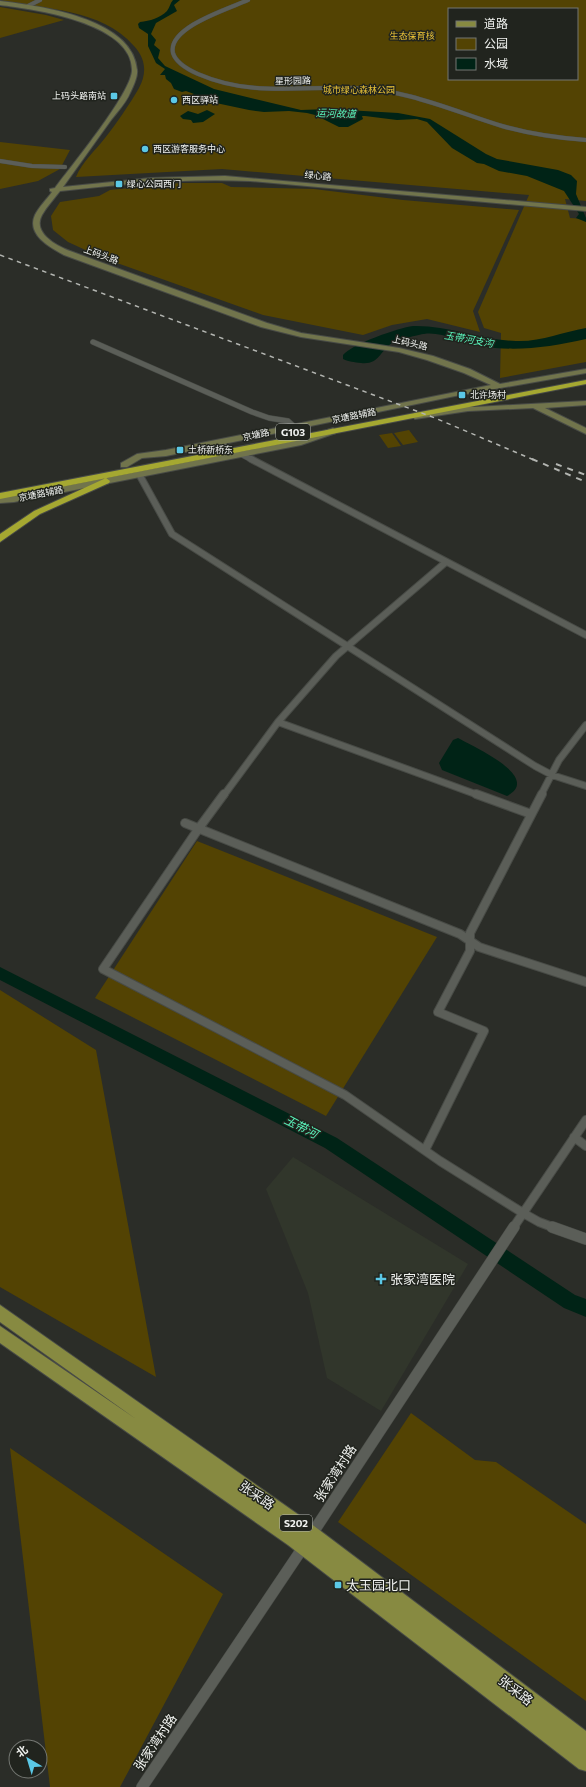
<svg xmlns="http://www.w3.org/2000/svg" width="586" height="1787" viewBox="0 0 586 1787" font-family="Commissioner,'Noto Sans SC',sans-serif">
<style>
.built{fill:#31362b}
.green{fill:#534303;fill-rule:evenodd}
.water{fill:#002316}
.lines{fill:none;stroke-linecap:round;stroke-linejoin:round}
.river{fill:#002316;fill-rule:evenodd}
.street-far4-casing{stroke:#484b46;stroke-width:4.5}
.street-far3-casing{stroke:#484b46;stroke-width:6}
.street-far2-casing{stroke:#484b46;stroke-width:8}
.street-far1-casing{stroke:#484b46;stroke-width:10}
.street-casing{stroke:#484b46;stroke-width:12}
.secondary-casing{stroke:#484b46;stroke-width:2}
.primary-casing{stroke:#484b46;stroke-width:2}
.highway-casing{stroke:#484b46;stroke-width:2}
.street-far4{stroke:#5b5e58;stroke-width:4}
.street-far3{stroke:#5b5e58;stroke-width:5}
.street-far2{stroke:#5b5e58;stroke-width:6}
.street-far1{stroke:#5b5e58;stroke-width:8}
.street{stroke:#5b5e58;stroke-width:11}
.secondary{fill:#71744c;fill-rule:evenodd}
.primary{fill:#878a41;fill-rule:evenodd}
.highway{fill:#a5a831;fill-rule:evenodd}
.rail-far1{stroke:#b3b5b1;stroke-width:1.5;stroke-dasharray:4.5 4.5;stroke-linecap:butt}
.rail{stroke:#b3b5b1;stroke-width:2;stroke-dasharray:6 6;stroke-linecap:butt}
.poi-dot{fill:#5bc8e6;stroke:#21241e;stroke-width:1.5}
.labels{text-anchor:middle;stroke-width:3;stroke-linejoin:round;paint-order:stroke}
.far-park-label{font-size:9px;fill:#eac337;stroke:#21241e}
.far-street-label{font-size:9px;fill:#f1f3f0;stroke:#21241e}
.far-poi-label{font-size:9px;fill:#f1f3f0;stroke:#21241e;text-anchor:start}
.far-water-label{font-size:10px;font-style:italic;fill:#59f4bb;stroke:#21241e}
.shield{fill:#21241e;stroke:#b3b5b1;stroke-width:1}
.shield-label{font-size:10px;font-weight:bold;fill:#f1f3f0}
.water-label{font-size:12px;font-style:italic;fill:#59f4bb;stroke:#21241e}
.near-poi-label{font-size:13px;fill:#f1f3f0;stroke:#21241e;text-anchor:start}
.near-street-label{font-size:13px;fill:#f1f3f0;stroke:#21241e}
</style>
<rect width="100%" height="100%" fill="#2b2d28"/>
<path class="built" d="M293,1157L468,1264L381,1411L327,1378L308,1293L266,1189Z"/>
<path class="green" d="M0,0H586V201L565,199L570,218L586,219V362L500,378L501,333L484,328L478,312L529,195L222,169L76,177C82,162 95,151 105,138C117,123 129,105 139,88C147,73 146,59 134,46C101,8 45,10 0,0ZM449,9H577V79H449Z
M0,7L46,15L64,20L0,38Z
M0,142L70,150L60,169L38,181L0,189Z
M180,183H222L231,187L314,189L403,200L519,210L473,311L480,332L427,319L392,325L363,335L263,315L103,258L68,242L53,230L51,216L60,202L99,196L110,190Z
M409,430L418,442L403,445L394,433Z
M392,433L401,446L388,448L379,435Z
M197,841L437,937L326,1116L95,998Z
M0,990L96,1050L156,1377L0,1287Z
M411,1413L475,1460L496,1462L586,1524V1701L338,1522Z
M10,1448L223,1594L120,1787H50Z"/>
<path class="water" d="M173,0H180L174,5L177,11L156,23L151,34L156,40L154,45L160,50L158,58L165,66L214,89L301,110L329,109L398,113L430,119L486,154L497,159L558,170L571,175L577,181L576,194L586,218V222L576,218L579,214L564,191L527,176L499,171L484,164L477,163L452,148L427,122L417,119L397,120L365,116H362L363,119L348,127H339L315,115L307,113L289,111L264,112L249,110L216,103L192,95L194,94L186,91L182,92L174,89L171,83L166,79L165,75H160L165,69L156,63L148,46V34L139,28L138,24L140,22C150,21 160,18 167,11C170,7 170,3 173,0Z
M207,110L215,114L203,122L193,123L191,120L183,119L180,116L188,111L198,114Z
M413,326C448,325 481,340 516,341C541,342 562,332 586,328V339C551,347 516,352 480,346C464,343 440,331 424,334C420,334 395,341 392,343C379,352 379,365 361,363C354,362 349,362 343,359V355C352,344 398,328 413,326Z
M458,738C472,746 543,777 507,796L442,770L439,763L453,740Z"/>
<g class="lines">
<path class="river" d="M0,967L337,1138L575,1295L586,1299V1317L564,1308L325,1148L0,980Z"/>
<defs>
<path id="street-far4" d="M248,0C231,8 167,27 173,53C176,63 189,70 198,74C251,97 299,86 353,88C406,89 453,111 502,126C530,134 558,138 586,140
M28,6L40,0
M0,161L32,166L65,167"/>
<path id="street-far3" d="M93,342L252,412L269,418L288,421L299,431
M224,445L252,460"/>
<path id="street-far2" d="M251,459L586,635
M139,474L172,534L535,766L552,775L586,786
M278,722L478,795
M224,795L278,722L336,656L446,562
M541,795L559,760L586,725"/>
<path id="street-far1" d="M224,794L199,828L103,969L345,1095L440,1161L523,1213L539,1222L555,1228
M476,794L531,814
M185,823L460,934L479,947L586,982
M574,1137L586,1146
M425,1150L484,1031L438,1012L470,951V933L542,794
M513,1228L586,1120"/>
<path id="street" d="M552,1227L586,1239
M142,1787L304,1546L514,1227"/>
<path id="secondary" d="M0,1C40,6 133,18 137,70C138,76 133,87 130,93C126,103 117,112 111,120C95,142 79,165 63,187L151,178L225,176L586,207V211L250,181C186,178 123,184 60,191C54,199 47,206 42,215C32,233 57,246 70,251L267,323L301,333L399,348L433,356L470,369L500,384L586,369V373L455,396L166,456L142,458L127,467H121V463L137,454L166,450L491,385L464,373L427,360L399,352L301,337L261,327L64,255C51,248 26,235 35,215C39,207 47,199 52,192L50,191V189L55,188C72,165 130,95 132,71C134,23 34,9 0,5Z
M586,401V405L545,408L586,428V434L533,408L468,411L415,419L411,416L415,413L453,409L454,406L475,407Z
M333,428L337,431L336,433L301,445L14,502L0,503V497L14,496L299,440Z"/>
<path id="primary" d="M0,1305L306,1520L586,1731V1771L579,1769L288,1545L0,1343V1326L136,1419L0,1322Z"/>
<path id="highway" d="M586,380V384L0,499V493Z
M106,478L110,481L109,483L40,514L0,542V534L34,511Z"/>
</defs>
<use href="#street-far4" class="street-far4-casing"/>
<use href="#street-far3" class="street-far3-casing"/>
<use href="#street-far2" class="street-far2-casing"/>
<use href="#street-far1" class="street-far1-casing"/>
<use href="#street" class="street-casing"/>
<use href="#secondary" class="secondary-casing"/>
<use href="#primary" class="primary-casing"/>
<use href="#highway" class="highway-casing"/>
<use href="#street-far4" class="street-far4"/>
<use href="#street-far3" class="street-far3"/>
<use href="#street-far2" class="street-far2"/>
<use href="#street-far1" class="street-far1"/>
<use href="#street" class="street"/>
<use href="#secondary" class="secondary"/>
<use href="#primary" class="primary"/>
<use href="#highway" class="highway"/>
<path class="rail-far1" d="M0,255L435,418L534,460"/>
<path class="rail" d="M532,459L586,482
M556,464L586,475"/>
</g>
<g class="poi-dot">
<rect x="110" y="92" width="8" height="8" rx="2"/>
<circle cx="174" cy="100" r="4"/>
<circle cx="145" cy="149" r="4"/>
<rect x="115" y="180" width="8" height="8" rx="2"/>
<rect x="458" y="391" width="8" height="8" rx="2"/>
<rect x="176" y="446" width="8" height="8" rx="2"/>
<path d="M379 1273h4v4h4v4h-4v4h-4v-4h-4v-4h4z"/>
<rect x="334" y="1581" width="8" height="8" rx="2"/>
</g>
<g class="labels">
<g class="far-park-label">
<text x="412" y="39">生态保育核</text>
<text x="359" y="93">城市绿心森林公园</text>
</g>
<g class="far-street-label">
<text transform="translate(293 81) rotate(-1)" y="3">星形园路</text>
<text transform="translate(318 176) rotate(5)" y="3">绿心路</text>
<text transform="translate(101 255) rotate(20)" y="3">上码头路</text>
<text transform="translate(410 343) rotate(13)" y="3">上码头路</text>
<text transform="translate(354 416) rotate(-11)" y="3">京塘路辅路</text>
<text transform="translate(256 435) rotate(-12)" y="3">京塘路</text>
<text transform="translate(41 494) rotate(-11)" y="3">京塘路辅路</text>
</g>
<g class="far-poi-label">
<text x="106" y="99" text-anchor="end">上码头路南站</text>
<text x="182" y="103">西区驿站</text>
<text x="153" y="152">西区游客服务中心</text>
<text x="127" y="187">绿心公园西门</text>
<text x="470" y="398">北许场村</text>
<text x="188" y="453">土桥新桥东</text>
</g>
<g class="far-water-label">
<text transform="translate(336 113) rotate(2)" y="4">运河故道</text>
<text transform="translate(469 339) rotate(10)" y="4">玉带河支沟</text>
</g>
<g class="shield">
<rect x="276" y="424" width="34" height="16" rx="3"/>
<rect x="280" y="1515" width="32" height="16" rx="3"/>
</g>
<g class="shield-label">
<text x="293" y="436">G103</text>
<text x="296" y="1527">S202</text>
</g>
<g class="water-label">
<text transform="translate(301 1127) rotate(27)" y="4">玉带河</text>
</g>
<g class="near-poi-label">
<text x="390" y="1284">张家湾医院</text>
<text x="346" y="1590">太玉园北口</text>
</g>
<g class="near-street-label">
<text transform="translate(335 1473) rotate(-57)" y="5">张家湾村路</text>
<text transform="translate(257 1495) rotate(35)" y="5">张采路</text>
<text transform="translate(516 1690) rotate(38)" y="5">张采路</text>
<text transform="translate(155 1742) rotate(-56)" y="5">张家湾村路</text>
</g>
</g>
<rect x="448" y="8" width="130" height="72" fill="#21241e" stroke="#747772"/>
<rect x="456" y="21" width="20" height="6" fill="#878a41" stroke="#747772"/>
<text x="484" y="28" font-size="12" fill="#f1f3f0">道路</text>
<rect x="456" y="38" width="20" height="12" fill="#534303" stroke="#747772"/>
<text x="484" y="48" font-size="12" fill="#f1f3f0">公园</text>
<rect x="456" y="58" width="20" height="12" fill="#002316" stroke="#747772"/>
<text x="484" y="68" font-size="12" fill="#f1f3f0">水域</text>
<g transform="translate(28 1759) rotate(322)"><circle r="19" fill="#21241e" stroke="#747772"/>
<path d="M0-3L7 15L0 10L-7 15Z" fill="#5bc8e6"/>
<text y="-6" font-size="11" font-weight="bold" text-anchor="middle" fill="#f1f3f0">北</text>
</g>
</svg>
